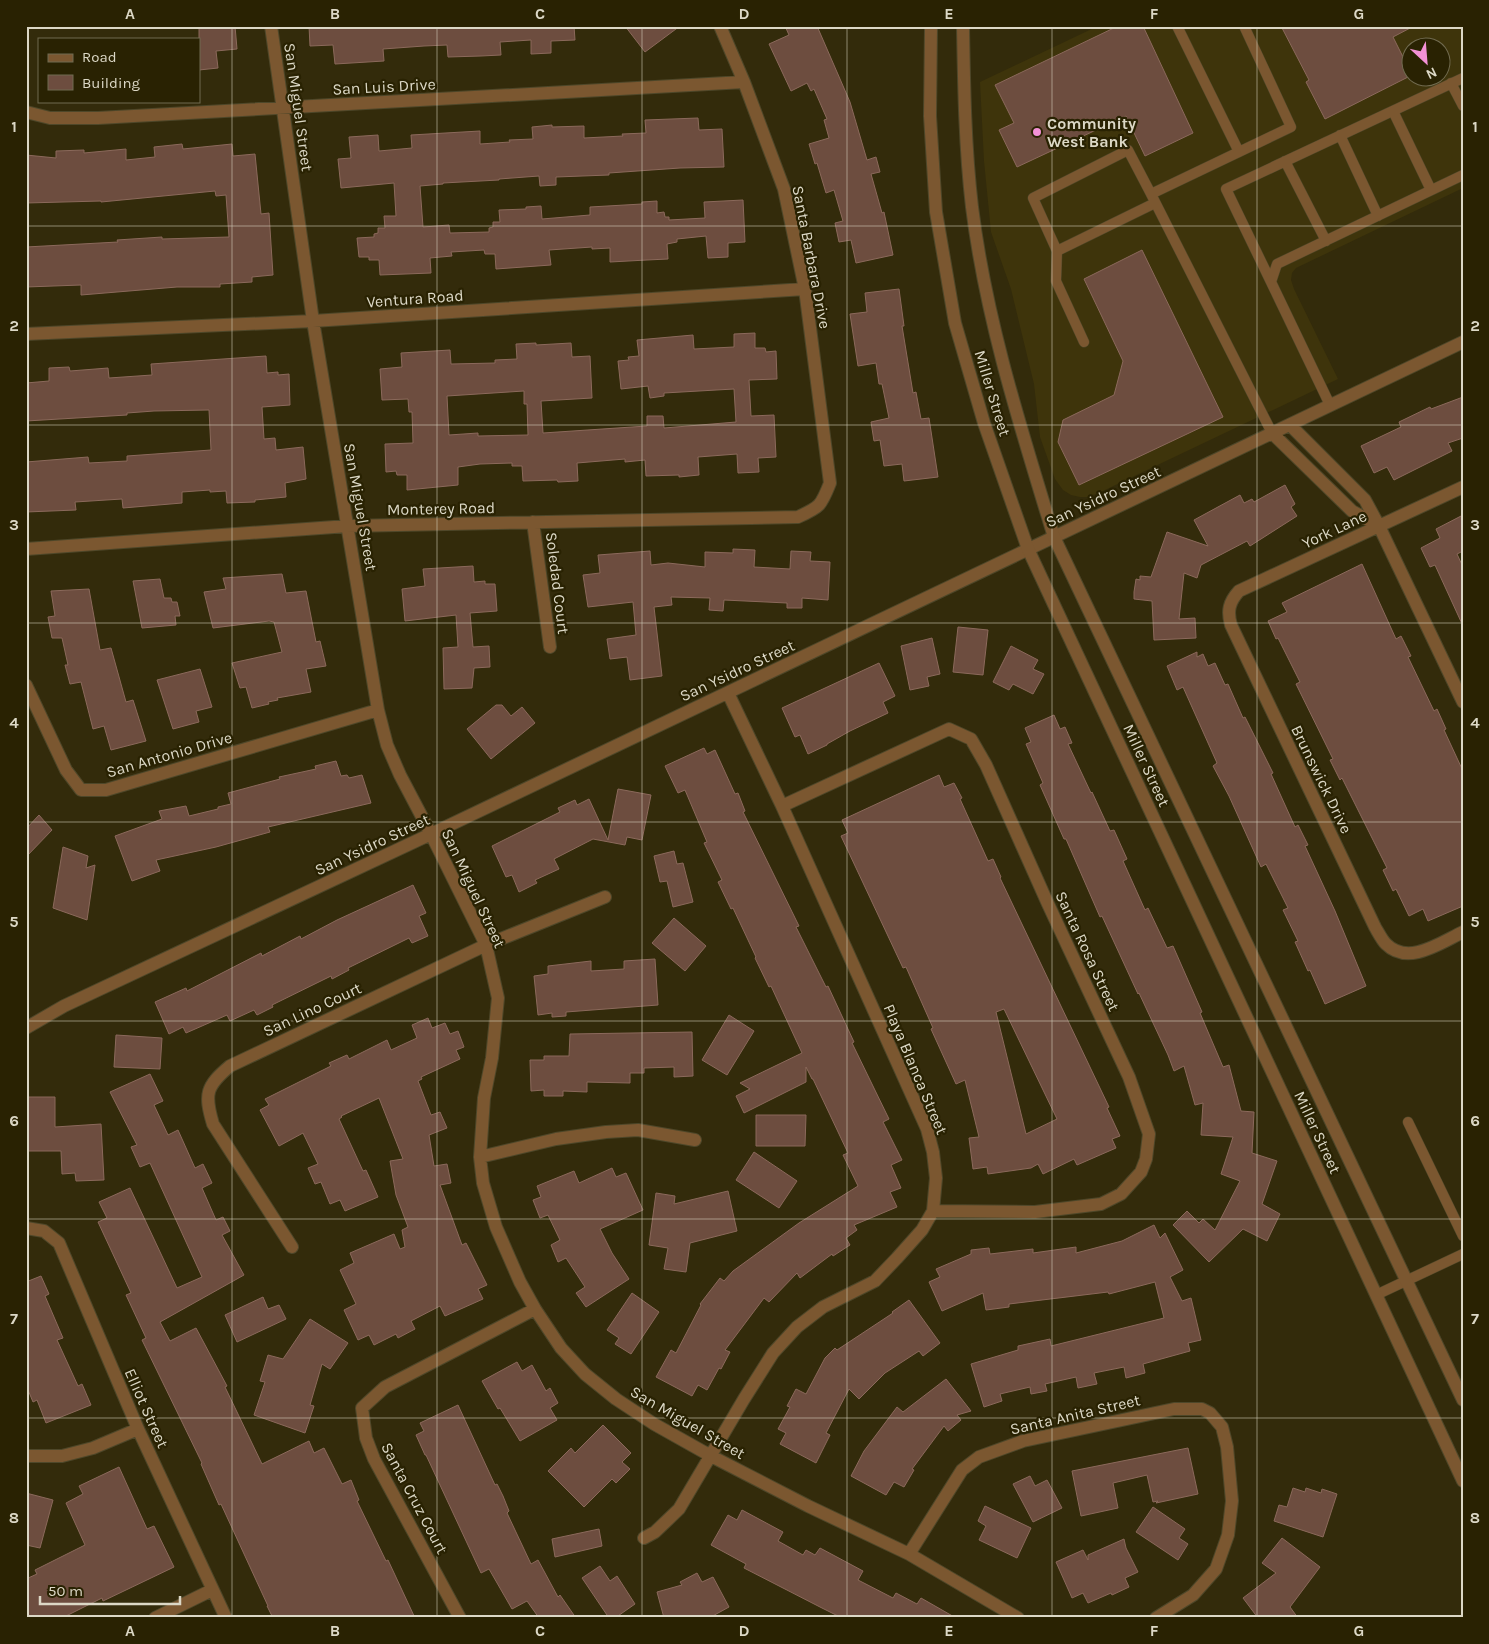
<svg xmlns="http://www.w3.org/2000/svg" width="1489" height="1644" viewBox="0 0 1489 1644" font-family="Karla,sans-serif">
<style>
.built{fill:#3e340b;fill-rule:evenodd}
.building{fill:#6d4d3f;stroke:#8b695b;fill-rule:evenodd}
.lines{fill:none;stroke-linecap:round;stroke-linejoin:round}
.service-casing{stroke:#4e4729;stroke-width:11}
.minor-casing{stroke:#4e4729;stroke-width:14}
.tertiary-casing{stroke:#4e4729;stroke-width:14}
.service{stroke:#7b5730;stroke-width:10}
.minor{stroke:#7b5730;stroke-width:12}
.tertiary{stroke:#7b5730;stroke-width:12}
.grid{fill:none;stroke:#dcd8c6;stroke-width:1;stroke-opacity:0.55}
.poi-dot{fill:#f391d6;stroke:#292202;stroke-width:2}
.labels{text-anchor:middle;stroke-width:4.5;stroke-linejoin:round;paint-order:stroke}
.street-label{font-size:16px;fill:#dcd8c6;stroke:#292202}
.poi-label{font-size:16px;font-weight:bold;fill:#dcd8c6;stroke:#292202;text-anchor:start}
.neatline{fill:none;stroke:#dcd8c6;stroke-width:2}
.grid-label{font-size:16px;text-anchor:middle;font-weight:bold;fill:#dcd8c6}
</style>
<rect width="100%" height="100%" fill="#332b0b"/>
<path class="built" d="M1098,26H1463V188L1296,268L1292,273L1291,280L1294,289L1338,379L1105,490L1088,497H1080L1071,495L1063,490L1055,479L1040,437L1034,384L1011,289L991,232L984,161L980,82ZM1412,48H1442V78H1412Z"/>
<path class="building" d="M199,26H235L237,49L216,51L218,68L199,70Z
M309,26H574L575,40L551,41V53L531,54V40L500,42L501,55L481,56L448,57L447,45L424,46L383,49L384,61L335,64L333,45L310,46Z
M625,26H680L645,52Z
M785,26H817L850,102L867,160L876,157L880,172L871,174L882,213L884,212L893,255L856,263L851,240L839,242L835,223L843,221L834,190L826,193L817,163L815,164L809,144L829,138L824,120L827,119L814,89L811,91L807,83L791,91L769,44L789,35Z
M1118,26H1143L1193,133L1145,156L1126,116L1017,167L999,130L1014,123L995,85Z
M1281,26H1414L1393,37L1412,75L1325,119L1306,82L1309,80Z
M698,118L699,130L722,129L724,167L680,168L609,173V175L556,177V185L540,186L539,176L499,179V180L443,183V184L420,186L423,227L449,225L450,233L489,232V228L493,227V222H500L499,210L526,209V207L541,206L542,219L590,215V207L642,204V202L657,201V213L664,212L665,217H669V220L705,218L704,202L743,200L745,242L728,243V257L708,258L706,236L677,239V242L667,244L668,259L647,260L610,262V248L592,249V247L549,250L551,265L496,269L495,254H485L484,250L451,252L452,256L430,258L431,273L380,275L379,260H369V257H359L357,238L374,237V234L378,233V228H385L384,216H396L394,183L341,188L338,159L351,158L349,137L378,135L379,151L412,148L411,135L480,131V144L510,142L509,140L533,139L532,127L552,125V127L584,126V138L623,136L622,134L646,133L645,120Z
M182,144L183,149L232,144L233,156L255,154L261,214L269,213L273,275L252,277V282L220,284V287H177L81,295V285L26,287V247L118,242L117,240L162,237V239L229,237L226,195L216,196L215,191L101,202V201L26,203V155L56,158V151L84,150V153L126,149V160L155,157L154,147Z
M1142,250L1223,417L1079,485L1058,442L1063,420L1114,395L1123,361L1084,279Z
M899,289L904,326H902L913,393L916,392L921,419L929,418L938,477L904,481L902,464L884,466L880,440L874,441L871,422L889,418L882,384H879L876,363L858,366L850,314L867,312L865,293Z
M755,333V348H765L766,352L776,351L777,379L749,380L751,416L774,415L776,457L758,458L759,472L738,473L737,454L698,457L699,475L679,477V475L646,476L645,460L625,462V459L577,463L578,481L558,482L557,480L523,481L522,466H512V463L480,464L458,467V485L407,490V475H397L396,471L386,472L385,444L413,443L412,412H409L408,399L382,400L380,369L402,367L401,353L450,350L451,364L495,363V360L517,359L516,344L536,343V345L571,343L572,357L590,356L592,398L541,401L543,433L647,426V416H663L664,428L736,422L734,389L664,393V396L650,398L648,386L621,389L618,361L629,360L628,357L639,356L637,340L693,335L694,349L734,347V334ZM524,391V404H527L528,435L478,436V433L449,435L447,396Z
M266,356L267,373L278,372V375L289,374L290,405L262,407L264,439L275,438L276,450L303,447L306,479L285,483L286,497L255,500V502L227,503L226,491L210,492V490L182,492V503L123,508L122,499L75,502L76,510L26,512V462L88,457L89,463L127,461V456L211,450L209,410L154,411L127,413V415L26,421V383L49,381V368L69,367L70,371L108,368L109,378L152,375L151,364Z
M1463,397V438L1448,443L1452,451L1394,480L1387,467L1374,473L1361,446L1401,427L1399,422L1430,407L1431,409Z
M1285,485L1295,504L1291,507L1297,516L1250,546L1247,541L1201,565L1197,578L1184,573L1179,619L1195,618L1196,638L1154,640L1152,601L1134,599V592L1136,579L1140,580V576L1151,577L1167,532L1208,546L1194,520L1240,495L1244,503L1252,499L1254,502Z
M1463,515V551L1457,554L1463,567V626L1435,565L1430,567L1421,548L1440,538L1436,529Z
M733,549L755,550L754,567L790,569L791,551L811,552L810,561L830,562L828,600L802,598V608H787V603L724,600L723,611L709,610L710,598L671,597L672,605L654,607L662,676L630,680L627,657L610,659L607,639L636,635L633,602L588,607L583,575L600,573L598,555L650,551L651,565L668,563L705,567V552L733,553Z
M1362,564L1396,639L1401,636L1411,656L1408,657L1434,711L1437,709L1446,729L1444,730L1463,771V906L1428,921L1423,909L1409,916L1396,889L1393,891L1383,870L1387,868L1342,778L1340,780L1330,760L1333,759L1296,684L1300,682L1278,638L1276,639L1268,621L1287,612L1282,603Z
M473,566L474,582L485,581V584H495L497,611L470,613L473,647L489,646L490,667L474,668L472,688L444,689L443,648L458,647L456,615L405,621L402,589L425,586L423,569Z
M282,574L286,593L306,591L316,642L320,641L326,666L306,669L311,692L277,698L278,700L268,702L269,704L252,708L246,687L240,688L232,663L282,652L274,622L269,621L213,628L204,592L226,589L223,578Z
M160,579L164,598H171L172,602H177L180,616H175L176,625L142,628L133,581Z
M89,589L100,650L111,648L126,702L133,700L146,741L111,750L104,726L93,729L81,682L70,684L65,665H68L62,638H52L48,617L55,616L51,591Z
M958,627L988,630L983,675L953,672Z
M932,638L940,674L927,677L929,686L910,690L901,646Z
M1011,646L1038,660L1033,669L1044,674L1033,694L1013,684L1009,690L993,682Z
M1197,652V657L1203,654L1208,666L1215,663L1225,685L1228,684L1243,718L1245,717L1273,773L1271,774L1295,827L1298,825L1308,845L1305,846L1335,911L1366,986L1325,1004L1310,970L1308,971L1295,942L1298,941L1283,910L1288,908L1266,864L1261,867L1229,796L1213,766L1217,763L1183,687L1177,690L1167,666Z
M879,663L895,696L883,702L888,713L850,731L827,744V745L808,754L800,735L795,737L782,708Z
M200,669L212,707L196,711L199,722L173,729L157,680Z
M496,705H502L511,716L522,707L535,723L491,759L467,729Z
M1054,715L1060,729L1065,727L1072,743L1068,744L1091,793L1092,792L1110,831L1114,830L1127,859L1123,861L1145,910L1148,908L1167,948L1173,946L1202,1012L1200,1013L1223,1067L1229,1065L1241,1111L1254,1112L1252,1153L1277,1161L1262,1204L1280,1214L1267,1241L1243,1229L1209,1262L1173,1225L1187,1211L1199,1223L1203,1219L1215,1230L1240,1181L1221,1174L1233,1137L1201,1135L1203,1103L1195,1105L1184,1066L1174,1071L1168,1055L1139,993L1138,994L1102,916L1100,917L1066,839H1064L1040,785L1043,783L1026,744L1031,742L1025,728Z
M704,748L707,754L715,750L735,794L738,793L745,811L743,812L799,926L796,927L826,987L828,986L854,1042L852,1043L889,1119L883,1122L902,1160L891,1165L901,1188L890,1192L897,1207L854,1225L857,1230L846,1238L850,1245L833,1256L832,1254L800,1278L797,1273L769,1302L764,1298L725,1350L730,1352L721,1369L719,1368L707,1390L698,1385L692,1396L656,1377L671,1350L676,1353L701,1305L700,1304L720,1278L724,1281L733,1271L799,1223L858,1186L843,1155L848,1153L813,1079H812L806,1067V1082L744,1113L736,1096L750,1089L740,1083L802,1053L771,986L769,987L755,958L756,957L733,908L731,909L718,882L722,880L704,843L707,842L685,790L678,793L665,766Z
M336,761L341,776L347,775L349,778L362,775L371,803L268,827L270,832L216,847L156,860L160,871L132,881L115,836L162,819L159,811L186,806L189,816L218,809V807L231,804L228,793L280,779L279,777L316,769L315,766Z
M939,775L944,787L954,783L962,798L960,799L988,861L993,859L1001,877L1000,878L1109,1107L1107,1108L1120,1136L1112,1139L1116,1148L1077,1165L1074,1159L1043,1174L1038,1164L1031,1168L988,1174L987,1167L973,1169L969,1138L979,1137L965,1080L956,1084L931,1029L933,1028L906,967L903,968L841,836L848,833L842,820ZM1004,1009L1057,1119L1026,1134L996,1012Z
M618,789L651,795L642,840L627,837L625,845L593,839L554,859L559,869L535,880L537,883L519,892L512,875L506,877L492,846L560,812L558,808L575,800L577,805L589,799L608,840Z
M39,815L52,830L26,857V829Z
M63,847L88,856L86,868L95,865L87,920L53,908Z
M674,851L677,864L683,863L693,902L673,907L667,881L660,882L654,856Z
M413,885L426,913L419,916L428,936L412,943L409,938L348,968L349,970L332,979L331,976L272,1005L273,1007L257,1015L254,1010L230,1021L227,1015L186,1033L183,1027L169,1034L155,1002L186,988L187,991L261,953L262,956L300,936L301,939L337,920Z
M674,918L706,946L685,971L652,943Z
M655,959L658,1005L566,1012V1016L552,1017V1013L538,1015L534,976L548,974V966L591,961V971L624,969V961Z
M729,1015L754,1031L727,1075L702,1060Z
M428,1018L432,1028L445,1023L450,1034L458,1031L464,1047L456,1050L460,1059L421,1077L422,1079L418,1081L431,1115L440,1112L447,1128L429,1135L434,1166L447,1164L451,1183L440,1185L462,1245L466,1243L487,1285L478,1289L483,1299L445,1316L440,1306L411,1321L415,1329L398,1338L396,1334L374,1345L369,1335L358,1340L344,1310L356,1304L340,1270L354,1263L350,1253L394,1234L400,1249L405,1247L402,1230L408,1227L396,1195L390,1161L403,1159L379,1098L341,1116L342,1117L339,1119L363,1171L366,1170L378,1197L345,1211L340,1200L330,1204L321,1182L315,1184L308,1168L318,1164L303,1133L279,1146L260,1110L269,1105L265,1099L331,1066L329,1063L347,1055L349,1059L387,1040L391,1050L417,1038L412,1025Z
M692,1032L693,1076L674,1077V1067L644,1068V1073H630V1083L587,1082V1092L563,1091V1096H544V1090L531,1091L530,1060H544V1056H569L570,1034Z
M116,1035L162,1038L160,1069L114,1067Z
M150,1074L163,1101L154,1105L168,1135L178,1130L195,1168L203,1164L212,1183L202,1188L216,1220L223,1217L230,1231L222,1235L244,1275L160,1322L170,1341L196,1328L227,1386L225,1387L262,1464L309,1441L314,1453L324,1448L342,1484L351,1480L359,1500L357,1501L386,1561L388,1560L415,1618H273L267,1606H268L221,1504L219,1505L201,1464L202,1463L142,1340L146,1338L126,1295L131,1293L98,1222L107,1218L99,1202L130,1188L177,1288L202,1277L150,1163L140,1167L131,1147L137,1145L110,1092Z
M26,1097H55V1127L101,1124L104,1180L76,1181L75,1173L62,1174L61,1151H26Z
M756,1115H806L805,1146H756Z
M754,1152L797,1181L779,1208L736,1180Z
M612,1168L616,1177L626,1173L643,1210L600,1229L612,1253L629,1279L586,1307L576,1293L585,1287L566,1258L558,1262L551,1245L560,1240L548,1215L540,1218L533,1200L541,1197L537,1186L574,1171L579,1183Z
M728,1191L737,1231L690,1243L686,1272L664,1269L668,1248L649,1245L656,1193L675,1196L674,1204Z
M1154,1225L1160,1238L1165,1233L1183,1270L1170,1277L1182,1301L1191,1298L1201,1340L1188,1343L1190,1351L1143,1364L1145,1373L1126,1378L1124,1367L1094,1373L1097,1384L1078,1388L1076,1377L1045,1384L1047,1391L1031,1394L1030,1387L1000,1394L1002,1401L984,1407L971,1364L1018,1350V1346L1050,1339L1051,1346L1164,1318L1155,1282L1109,1294L1108,1292L1009,1304V1307L986,1310L983,1293L942,1311L929,1282L940,1277L936,1269L971,1254V1250L989,1248L990,1254L1033,1249V1253L1076,1247V1253L1122,1241Z
M41,1276L49,1294L45,1296L63,1338L57,1340L78,1386L82,1384L91,1405L46,1423L37,1400L33,1402L26,1385V1282Z
M632,1293L659,1312L631,1354L615,1344L619,1338L607,1330Z
M263,1297L268,1309L279,1305L286,1319L237,1342L225,1315Z
M909,1300L940,1343L923,1356L919,1351L885,1373L859,1399L849,1389L826,1433L830,1435L816,1463L780,1444L786,1433L778,1429L790,1407L787,1406L796,1389L806,1394L825,1358L835,1348L837,1350L893,1313L892,1312Z
M310,1319L348,1343L330,1369L322,1364L310,1405L314,1406L305,1433L254,1415L265,1382L260,1381L268,1355L283,1359Z
M517,1362L522,1371L532,1365L546,1391L550,1388L558,1403L550,1408L557,1420L520,1441L500,1408L498,1409L482,1381Z
M946,1379L971,1411L957,1415L961,1420L948,1431L944,1426L912,1469L914,1470L904,1487L894,1482L886,1495L851,1476L864,1451L897,1407L903,1412Z
M458,1405L495,1485L497,1484L503,1496L509,1511L507,1513L531,1564L538,1560L558,1597L560,1595L576,1618H539L527,1601L512,1609L489,1569L481,1573L426,1455H425L416,1435L424,1431L420,1423Z
M603,1425L631,1453L622,1462L630,1469L616,1483L612,1479L584,1507L548,1471L571,1448L575,1453Z
M1188,1448L1198,1494L1156,1503L1158,1501L1153,1502L1147,1475L1113,1483L1118,1508L1081,1516L1072,1471Z
M119,1467L147,1529L154,1526L174,1567L103,1601L102,1598L62,1618H26V1579L37,1574L35,1570L85,1545L66,1503L83,1494L79,1486Z
M1030,1476L1035,1486L1047,1480L1062,1508L1033,1522L1013,1484Z
M1293,1488L1305,1492L1306,1488L1321,1493L1322,1489L1337,1494L1323,1537L1274,1521L1279,1505L1287,1507Z
M26,1493L53,1500L40,1548L26,1545Z
M985,1506L1031,1528L1017,1558L979,1540L986,1526L978,1521Z
M1153,1507L1185,1529L1179,1538L1188,1544L1178,1560L1136,1532Z
M742,1510L783,1532L778,1541L803,1555L806,1550L815,1555L820,1548L863,1571L858,1580L893,1598L896,1593L917,1604L921,1598L956,1618H842L820,1607L744,1568L746,1564L711,1545L728,1515L737,1520Z
M599,1529L602,1546L555,1557L552,1539Z
M1282,1538L1320,1567L1290,1607L1298,1618H1258L1243,1598L1276,1573L1262,1563Z
M1124,1539L1126,1548L1138,1572L1125,1578L1129,1587L1112,1595L1111,1593L1088,1603L1083,1593L1072,1598L1056,1562L1083,1550L1088,1560V1555Z
M600,1566L610,1581L617,1576L635,1604L615,1618H609L582,1578Z
M697,1573L702,1582L713,1577L729,1607L709,1618H664L657,1592L682,1585L680,1582Z"/>
<g class="lines">
<defs>
<path id="service" d="M1177,26L1239,152
M1244,26L1291,127L1151,194L1272,433
M1451,83L1463,106
M1393,111L1431,190
M1340,135L1378,216
M1285,161L1326,241
M1057,251L1155,203
M1271,282L1226,189L1463,78
M1084,342L1056,281L1057,251L1033,198L1128,150L1151,194
M1330,405L1271,282L1277,264L1463,175
M1408,1122L1463,1236
M1376,1295L1463,1254"/>
<path id="minor" d="M271,26L313,321L378,710L387,745L400,775L431,834L486,945L498,998L492,1058L484,1098L480,1157L483,1183L496,1227L520,1282L535,1309L561,1348L585,1374L616,1399L654,1424L711,1456L808,1506L909,1554L1018,1618
M26,112L50,118H98L744,82
M26,334L313,321L805,289
M1290,425L1365,500L1379,526L1463,702
M1272,433L1352,511L1379,526
M1463,487L1239,591C1229,602 1227,611 1231,625L1375,927C1378,932 1382,940 1386,944C1408,966 1440,943 1463,932
M533,522L550,647
M26,549L348,526L798,517C820,507 821,506 830,483L805,289L784,189L744,82L720,26
M26,685L66,770L81,790H106L378,710
M782,806L949,729L971,739L986,765L1048,904L1129,1077L1149,1134L1146,1159L1141,1172L1121,1194L1101,1204L1035,1212L933,1211
M26,1028L64,1006L431,834L1463,342
M480,1157L556,1139L606,1132L638,1130L695,1140
M26,1228L44,1231L59,1243L138,1429L226,1618
M292,1247L213,1124C204,1094 206,1086 230,1066L486,945L605,897
M26,1456H62L93,1448L138,1429
M644,1538L655,1532L679,1509L744,1399L773,1353L797,1327L823,1307L875,1281L897,1258L922,1230L933,1211L936,1178L933,1152L927,1129L782,806L728,693
M909,1554L962,1470L979,1457L1023,1441L1174,1409H1202L1210,1413L1222,1427L1227,1447L1232,1501L1228,1535L1216,1569L1193,1595L1156,1618
M155,1618L212,1590
M460,1618L374,1459L366,1438L362,1408L385,1387L535,1309"/>
<path id="tertiary" d="M931,26L930,116L936,212L955,323L984,423L1028,549L1463,1481
M963,26C964,87 965,147 972,207C986,320 1021,429 1054,537L1463,1400"/>
</defs>
<use href="#service" class="service-casing"/>
<use href="#minor" class="minor-casing"/>
<use href="#tertiary" class="tertiary-casing"/>
<use href="#service" class="service"/>
<use href="#minor" class="minor"/>
<use href="#tertiary" class="tertiary"/>
</g>
<path class="grid" d="M232,26V1618M437,26V1618M642,26V1618M847,26V1618M1052,26V1618M1257,26V1618M26,226H1463M26,425H1463M26,623H1463M26,822H1463M26,1021H1463M26,1219H1463M26,1418H1463"/>
<circle class="poi-dot" cx="1037" cy="132" r="5"/>
<g class="labels">
<g class="street-label">
<text transform="translate(384 86) rotate(-3)" y="6">San Luis Drive</text>
<text transform="translate(299 107) rotate(82)" y="6">San Miguel Street</text>
<text transform="translate(812 257) rotate(79)" y="6">Santa Barbara Drive</text>
<text transform="translate(415 298) rotate(-4)" y="6">Ventura Road</text>
<text transform="translate(993 393) rotate(73)" y="6">Miller Street</text>
<text transform="translate(1103 496) rotate(-25)" y="6">San Ysidro Street</text>
<text transform="translate(361 507) rotate(80)" y="6">San Miguel Street</text>
<text transform="translate(441 508) rotate(-1)" y="6">Monterey Road</text>
<text transform="translate(1334 529) rotate(-25)" y="6">York Lane</text>
<text transform="translate(558 583) rotate(83)" y="6">Soledad Court</text>
<text transform="translate(737 670) rotate(-25)" y="6">San Ysidro Street</text>
<text transform="translate(169 754) rotate(-16)" y="6">San Antonio Drive</text>
<text transform="translate(1147 765) rotate(65)" y="6">Miller Street</text>
<text transform="translate(1322 779) rotate(64)" y="6">Brunswick Drive</text>
<text transform="translate(372 844) rotate(-25)" y="6">San Ysidro Street</text>
<text transform="translate(474 888) rotate(65)" y="6">San Miguel Street</text>
<text transform="translate(1088 951) rotate(65)" y="6">Santa Rosa Street</text>
<text transform="translate(312 1009) rotate(-25)" y="6">San Lino Court</text>
<text transform="translate(916 1069) rotate(67)" y="6">Playa Blanca Street</text>
<text transform="translate(1318 1132) rotate(65)" y="6">Miller Street</text>
<text transform="translate(147 1408) rotate(66)" y="6">Elliot Street</text>
<text transform="translate(1075 1414) rotate(-13)" y="6">Santa Anita Street</text>
<text transform="translate(688 1422) rotate(30)" y="6">San Miguel Street</text>
<text transform="translate(415 1498) rotate(62)" y="6">Santa Cruz Court</text>
</g>
<g class="poi-label">
<text x="1047" y="129">Community<tspan x="1047" dy="18">West Bank</tspan></text>
</g>
</g>
<rect width="1489" height="1644" fill="none" stroke="#292202" stroke-width="55"/>
<rect x="38" y="38" width="162" height="65" fill="#292202" stroke="#716b50"/>
<rect x="48" y="54" width="25" height="8" fill="#7b5730" stroke="#716b50"/>
<text x="82" y="62" font-size="15" fill="#dcd8c6">Road</text>
<rect x="48" y="75" width="25" height="15" fill="#6d4d3f" stroke="#716b50"/>
<text x="82" y="88" font-size="15" fill="#dcd8c6">Building</text>
<g transform="translate(1426 62) rotate(154)"><circle r="24" fill="#292202" stroke="#716b50"/>
<path d="M0-4L9 19L0 12L-9 19Z" fill="#f391d6"/>
<text y="-8" font-size="14" font-weight="bold" text-anchor="middle" fill="#dcd8c6">N</text>
</g>
<path d="M40 1596v8h140v-8" fill="none" stroke="#dcd8c6" stroke-width="2.5"/>
<text x="48" y="1596" font-size="15" fill="#dcd8c6" stroke="#292202" stroke-width="4" paint-order="stroke">50 m</text>
<rect x="28" y="28" width="1434" height="1588" class="neatline"/>
<g class="grid-label">
<text x="130" y="19">A</text>
<text x="335" y="19">B</text>
<text x="540" y="19">C</text>
<text x="744" y="19">D</text>
<text x="949" y="19">E</text>
<text x="1154" y="19">F</text>
<text x="1359" y="19">G</text>
<text x="14" y="132">1</text>
<text x="1475" y="132">1</text>
<text x="14" y="331">2</text>
<text x="1475" y="331">2</text>
<text x="14" y="530">3</text>
<text x="1475" y="530">3</text>
<text x="14" y="728">4</text>
<text x="1475" y="728">4</text>
<text x="14" y="927">5</text>
<text x="1475" y="927">5</text>
<text x="14" y="1126">6</text>
<text x="1475" y="1126">6</text>
<text x="14" y="1324">7</text>
<text x="1475" y="1324">7</text>
<text x="14" y="1523">8</text>
<text x="1475" y="1523">8</text>
<text x="130" y="1636">A</text>
<text x="335" y="1636">B</text>
<text x="540" y="1636">C</text>
<text x="744" y="1636">D</text>
<text x="949" y="1636">E</text>
<text x="1154" y="1636">F</text>
<text x="1359" y="1636">G</text>
</g>
</svg>
